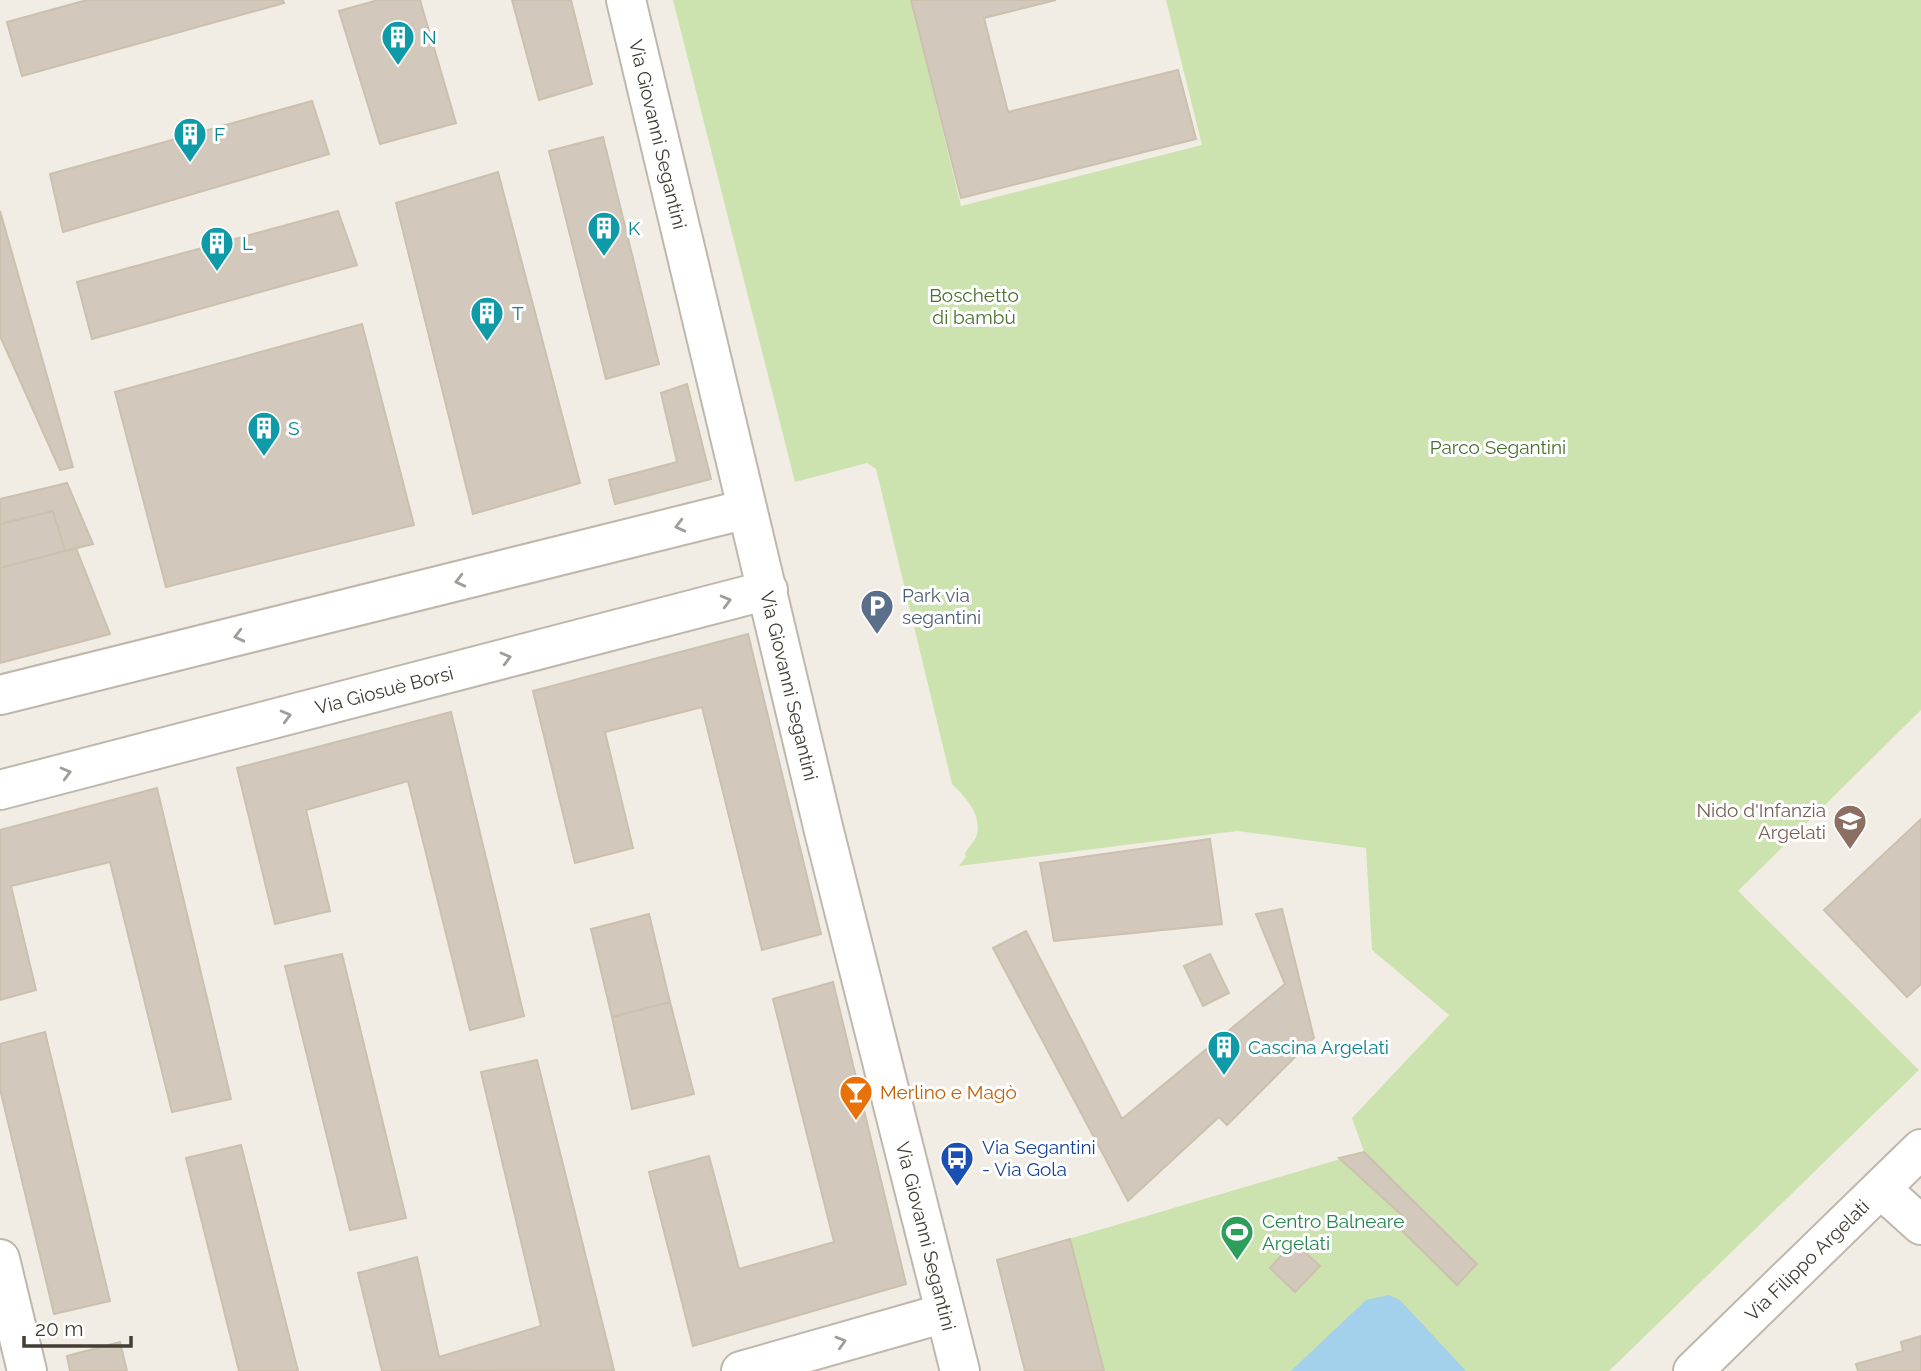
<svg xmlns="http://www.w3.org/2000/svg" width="1921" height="1371" viewBox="0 0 1921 1371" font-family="Raleway,sans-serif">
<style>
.green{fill:#cde3af}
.water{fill:#a3d0eb}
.building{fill:#d2c8bb;stroke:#ccc0ae;stroke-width:2}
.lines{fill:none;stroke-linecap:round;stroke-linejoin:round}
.minor-casing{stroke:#bfb7ab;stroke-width:42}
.minor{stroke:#fff;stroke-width:38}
.oneway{stroke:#a19e9a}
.labels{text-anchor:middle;stroke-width:6;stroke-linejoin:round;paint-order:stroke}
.culture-label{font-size:19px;fill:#0d838f;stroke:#fff;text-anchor:start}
.street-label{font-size:19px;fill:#433d35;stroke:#fff}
.park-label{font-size:19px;fill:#48702c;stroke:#fff}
.service-label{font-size:19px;fill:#4e5e75;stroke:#fff;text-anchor:start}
.education-label{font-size:19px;fill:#785e54;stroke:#fff;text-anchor:end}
.food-label{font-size:19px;fill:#c56008;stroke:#fff;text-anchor:start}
.transit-label{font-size:19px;fill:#164399;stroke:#fff;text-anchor:start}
.leisure-label{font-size:19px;fill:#27864d;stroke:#fff;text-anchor:start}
</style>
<rect width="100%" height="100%" fill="#f1ede4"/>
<path class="green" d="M673,0H911L961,206L1202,145L1166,0H1921V710L1738,891L1919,1070L1609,1371H1025L997,1260L1364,1152L1352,1118L1449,1015L1372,950L1366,848L1237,831L959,866L966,857L965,853C968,848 976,840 977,834C982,815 964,795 952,784L876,469L867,463L795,482Z"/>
<path class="water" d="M1389,1295L1400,1300L1466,1371H1291L1366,1300Z"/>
<path class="building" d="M87,0H283L284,3L22,76L7,22Z
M378,0H420L456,123L380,144L339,11Z
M512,0H571L592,84L539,100Z
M911,0H1056L984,18L1008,112L1178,70L1196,139L961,198Z
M312,101L329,154L63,232L50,174Z
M603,137L659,364L606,379L549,151Z
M498,172L580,483L473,514L396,203Z
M0,211L73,467L60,470L0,336Z
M338,211L357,265L92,339L77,282Z
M362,324L414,525L166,587L115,392Z
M687,384L711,479L615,504L609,480L677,462L661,393Z
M67,483L93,544L65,551L53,511L0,524V499Z
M53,511L65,551L0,568V524Z
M76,548L110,634L0,663V568Z
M748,634L821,934L762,950L702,707L605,732L633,848L575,863L533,691Z
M451,712L524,1016L470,1030L408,781L306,810L330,911L275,924L237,768Z
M157,788L231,1099L172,1112L110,862L11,886L36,990L0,1000V830Z
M1921,819V984L1907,997L1824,910Z
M1210,839L1222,924L1054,941L1040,863Z
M1282,909L1314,1038L1227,1125L1219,1117L1128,1201L993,948L1026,931L1122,1119L1285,984L1256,914Z
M649,914L670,1002L612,1017L591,929Z
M342,954L406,1218L350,1230L285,966Z
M1210,954L1229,993L1203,1006L1184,966Z
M833,982L906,1284L693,1346L649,1172L709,1156L739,1269L834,1242L773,999Z
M670,1002L694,1094L632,1109L612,1017Z
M45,1032L110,1301L54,1314L0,1089V1044Z
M537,1060L614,1370L382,1371L358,1273L417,1257L439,1357L541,1326L481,1072Z
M241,1145L298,1371H239L186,1158Z
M1364,1152L1477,1264L1457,1285L1398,1227L1405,1218L1339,1158Z
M1070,1239L1104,1371H1025L997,1260Z
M1294,1242L1320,1266L1295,1292L1270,1268Z
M1921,1336V1371H1858L1856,1364L1903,1351L1901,1342Z
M120,1342L127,1371H70L67,1356Z"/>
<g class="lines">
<defs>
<g id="minor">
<path id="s1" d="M626,0L824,831L960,1371"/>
<path d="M0,695L747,509"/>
<path id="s2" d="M0,790L768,590"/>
<path d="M1881,1189L1921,1225"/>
<path d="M0,1259L27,1371"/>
<path d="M741,1371L945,1313"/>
<path id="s3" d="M1693,1371L1921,1149"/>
</g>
</defs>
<use href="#minor" class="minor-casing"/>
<use href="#minor" class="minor"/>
</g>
<defs><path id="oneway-chevron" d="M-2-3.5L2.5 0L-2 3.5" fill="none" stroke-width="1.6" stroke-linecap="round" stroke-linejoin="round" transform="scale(1.75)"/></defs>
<g class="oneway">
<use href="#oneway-chevron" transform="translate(680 526) rotate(166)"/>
<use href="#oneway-chevron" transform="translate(460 581) rotate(166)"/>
<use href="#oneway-chevron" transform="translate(726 601) rotate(-15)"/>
<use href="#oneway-chevron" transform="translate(239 636) rotate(166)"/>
<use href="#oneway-chevron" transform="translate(506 658) rotate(-15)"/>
<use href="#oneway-chevron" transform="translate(286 716) rotate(-15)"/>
<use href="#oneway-chevron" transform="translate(66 773) rotate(-15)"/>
<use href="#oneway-chevron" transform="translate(841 1342) rotate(-16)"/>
</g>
<defs>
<symbol id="building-pin" viewBox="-11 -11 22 30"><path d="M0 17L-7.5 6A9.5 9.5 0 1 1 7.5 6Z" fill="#0f9aa8" stroke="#fff"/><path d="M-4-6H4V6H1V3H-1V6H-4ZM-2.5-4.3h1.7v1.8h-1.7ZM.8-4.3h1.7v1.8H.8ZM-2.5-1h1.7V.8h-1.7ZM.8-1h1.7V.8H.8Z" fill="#fff"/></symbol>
<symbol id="parking-pin" viewBox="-11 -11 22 30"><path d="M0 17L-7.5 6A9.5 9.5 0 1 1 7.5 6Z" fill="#5c6f8a" stroke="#fff"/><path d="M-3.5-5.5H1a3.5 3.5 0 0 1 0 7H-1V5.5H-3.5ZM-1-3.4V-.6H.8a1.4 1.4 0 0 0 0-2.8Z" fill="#fff"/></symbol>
<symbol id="school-pin" viewBox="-11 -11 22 30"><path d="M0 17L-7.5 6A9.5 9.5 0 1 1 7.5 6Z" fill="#8d6e63" stroke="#fff"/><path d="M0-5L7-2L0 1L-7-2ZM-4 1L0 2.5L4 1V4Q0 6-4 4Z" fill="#fff"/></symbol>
<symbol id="bar-pin" viewBox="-11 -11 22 30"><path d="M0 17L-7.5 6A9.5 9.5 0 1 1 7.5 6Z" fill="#e8710a" stroke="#fff"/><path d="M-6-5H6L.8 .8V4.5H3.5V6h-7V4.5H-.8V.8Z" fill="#fff"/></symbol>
<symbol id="bus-pin" viewBox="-11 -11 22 30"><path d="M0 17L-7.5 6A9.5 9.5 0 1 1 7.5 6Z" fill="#1a4fb4" stroke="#fff"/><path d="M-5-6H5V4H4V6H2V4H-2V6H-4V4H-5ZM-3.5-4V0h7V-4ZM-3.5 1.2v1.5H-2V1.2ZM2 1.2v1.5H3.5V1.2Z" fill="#fff"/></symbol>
<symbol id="stadium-pin" viewBox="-11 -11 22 30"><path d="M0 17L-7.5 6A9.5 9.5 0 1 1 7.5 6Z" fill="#2e9e5b" stroke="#fff"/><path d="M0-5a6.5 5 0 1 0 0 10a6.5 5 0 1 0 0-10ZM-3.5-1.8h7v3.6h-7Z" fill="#fff"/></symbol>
</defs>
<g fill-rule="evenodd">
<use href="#building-pin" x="379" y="18" width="38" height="52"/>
<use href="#building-pin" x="171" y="115" width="38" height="52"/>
<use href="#building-pin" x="585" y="209" width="38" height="52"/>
<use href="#building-pin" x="198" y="224" width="38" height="52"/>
<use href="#building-pin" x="468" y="294" width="38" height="52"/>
<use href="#building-pin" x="245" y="409" width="38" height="52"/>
<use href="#parking-pin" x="858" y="587" width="38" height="52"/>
<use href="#school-pin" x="1831" y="802" width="38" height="52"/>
<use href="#building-pin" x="1205" y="1028" width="38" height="52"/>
<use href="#bar-pin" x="837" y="1073" width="38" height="52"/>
<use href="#bus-pin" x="938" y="1139" width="38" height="52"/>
<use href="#stadium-pin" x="1218" y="1213" width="38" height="52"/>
</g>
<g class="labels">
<g class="culture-label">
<text x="422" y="44">N</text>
<text x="214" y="141">F</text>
<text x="628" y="235">K</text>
<text x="242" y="250">L</text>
<text x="512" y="320">T</text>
<text x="288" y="435">S</text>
<text x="1248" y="1054">Cascina Argelati</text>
</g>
<g class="street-label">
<text dy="7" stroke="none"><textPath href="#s1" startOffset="138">Via Giovanni Segantini</textPath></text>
<text dy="7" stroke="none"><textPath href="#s1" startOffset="705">Via Giovanni Segantini</textPath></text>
<text dy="7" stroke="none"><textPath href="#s2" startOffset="397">Via Giosuè Borsi</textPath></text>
<text dy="7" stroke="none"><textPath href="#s1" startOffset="1272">Via Giovanni Segantini</textPath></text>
<text dy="7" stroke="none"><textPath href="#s3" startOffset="159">Via Filippo Argelati</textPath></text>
</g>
<g class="park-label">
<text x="974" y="302">Boschetto<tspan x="974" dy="22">di bambù</tspan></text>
<text x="1498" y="454">Parco Segantini</text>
</g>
<g class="service-label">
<text x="902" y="602">Park via<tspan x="902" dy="22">segantini</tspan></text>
</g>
<g class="education-label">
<text x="1826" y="817">Nido d'Infanzia<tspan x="1826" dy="22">Argelati</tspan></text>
</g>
<g class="food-label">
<text x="880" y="1099">Merlino e Magò</text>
</g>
<g class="transit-label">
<text x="982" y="1154">Via Segantini<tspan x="982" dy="22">- Via Gola</tspan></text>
</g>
<g class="leisure-label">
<text x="1262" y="1228">Centro Balneare<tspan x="1262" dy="22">Argelati</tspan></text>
</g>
</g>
<path d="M24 1336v10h107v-10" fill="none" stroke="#433d35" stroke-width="3.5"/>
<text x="35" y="1336" font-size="21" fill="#433d35" stroke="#ffffff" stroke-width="5" paint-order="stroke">20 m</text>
</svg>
